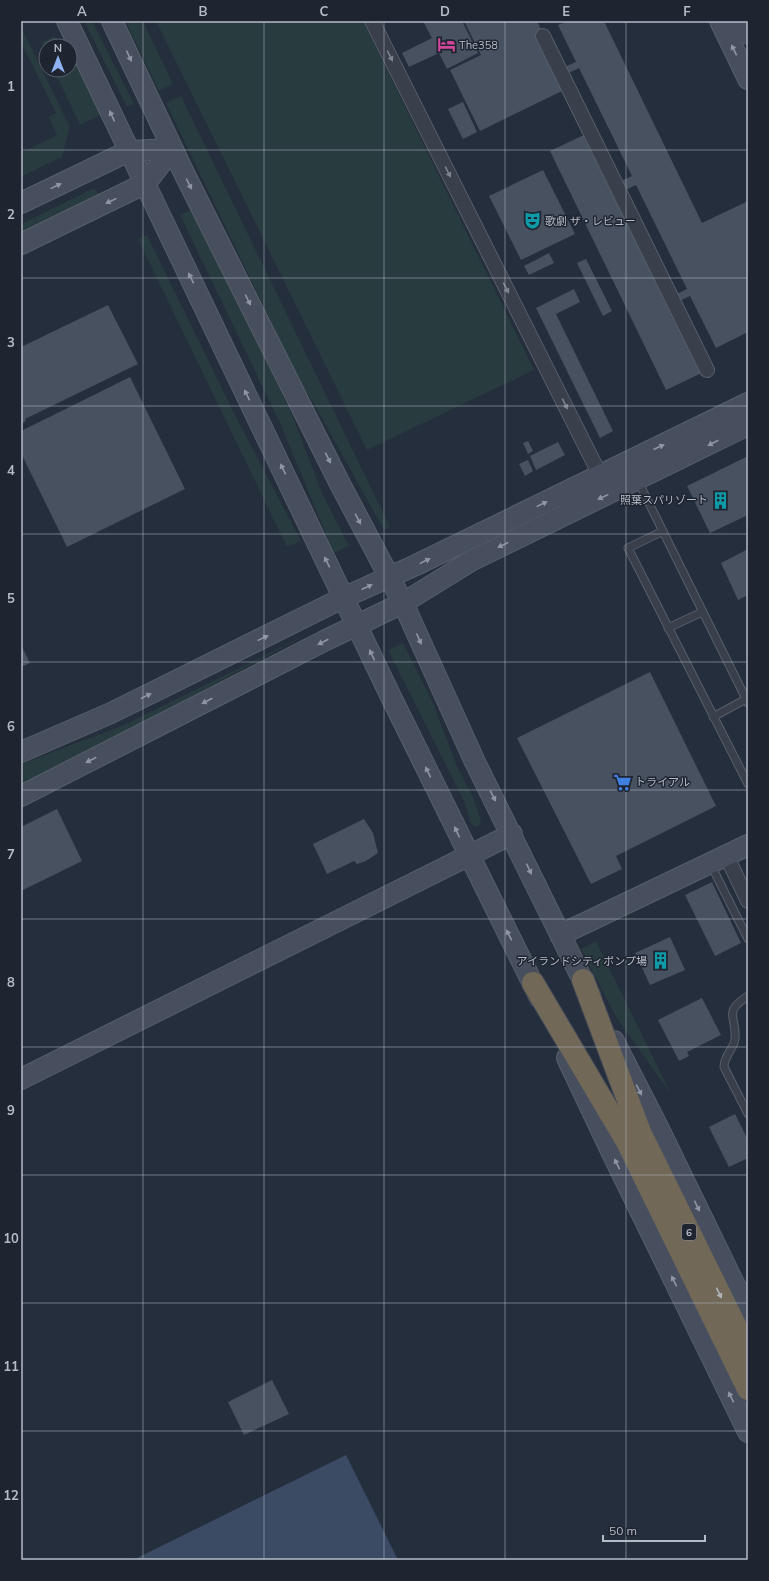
<svg xmlns="http://www.w3.org/2000/svg" width="769" height="1581" viewBox="0 0 769 1581" font-family="Mulish,'Noto Sans JP',sans-serif">
<style>
.green{fill:#283b3e}
.water{fill:#3c4b64}
.building{fill:#475160;fill-rule:evenodd}
.lines{fill:none;stroke-linecap:round;stroke-linejoin:round}
.lane-casing{stroke:#575e6a;stroke-width:9}
.street-casing{stroke:#575e6a;stroke-width:16}
.secondary-casing{stroke:#575e6a;stroke-width:22}
.highway-casing{stroke:#444b57;stroke-width:24}
.lane{stroke:#39404c;stroke-width:7}
.street{stroke:#39404c;stroke-width:14}
.secondary{stroke:#474f5f;stroke-width:20}
.highway{stroke:#716857;stroke-width:22}
.oneway{fill:#8e95a3}
.oneway2{fill:#7d8490}
.oneway3{fill:#aeb3bc}
.grid{fill:none;stroke:#b5bbc7;stroke-width:1;stroke-opacity:0.55}
.labels{text-anchor:middle;stroke-width:3;stroke-linejoin:round;paint-order:stroke}
.shield{fill:#1e2531;stroke:#888e9a;stroke-width:1}
.shield-label{font-size:10px;font-weight:bold;fill:#b5bbc7}
.poi-label{font-size:11px;fill:#b5bbc7;stroke:#1e2531;text-anchor:start}
.neatline{fill:none;stroke:#b5bbc7;stroke-width:1.5}
.grid-label{font-size:13px;text-anchor:middle;font-weight:bold;fill:#b5bbc7}
</style>
<rect width="100%" height="100%" fill="#252e3c"/>
<path class="green" d="M84,21H92L134,104L127,107Z
M125,21H143L173,84L159,91Z
M156,21H363L534,370L367,450Z
M21,27L70,127L62,157L21,177V153L57,135L49,117L56,113L21,42Z
M54,36L67,46H46V54L41,43Z
M70,50L102,114L80,125L54,70H70Z
M181,96L390,527L384,530L314,404L299,380L166,103Z
M94,188L101,197L21,236V224Z
M193,209L293,417L322,493L349,546L334,553L280,423L180,215Z
M147,235L235,415L301,541L287,547L138,239Z
M312,632C219,681 128,732 35,779L21,784V764L122,726Z
M403,643L433,703L458,769L473,797L481,821L480,825L475,827L471,823L464,801L388,650Z
M596,941L671,1094L616,1017L581,949Z"/>
<path class="water" d="M346,1455L398,1560H133Z"/>
<path class="building" d="M423,21H462L478,53L447,69L439,53L409,67L402,53L432,38Z
M464,21H537L560,69L576,62L558,25L568,21H604L702,223L748,201V332L716,348L690,296L673,304L706,371L666,390L550,151L584,135L562,91L480,131L450,70L481,55ZM579,68L632,176L615,184L562,76ZM636,185L687,289L671,297L621,192Z
M463,102L477,132L463,139L448,109Z
M543,170L575,234L521,260L489,196Z
M549,253L554,263L529,275L524,266Z
M586,259L612,311L603,316L577,263Z
M574,289L580,302L556,314L613,431L600,438L536,308Z
M108,305L138,364L25,419L26,421L21,424V347Z
M130,377L185,489L67,547L21,453V431Z
M528,441L533,451L528,454L523,443Z
M558,442L565,455L536,470L530,456Z
M748,456V515L710,533L687,486Z
M528,460L533,471L525,476L519,464Z
M748,549V595L738,600L721,563Z
M21,645L30,663L21,667Z
M650,672L716,806L616,856L622,869L591,884L517,738Z
M57,809L82,861L21,891V827Z
M364,819L373,833L378,853L366,861L357,864L354,861L327,874L313,844Z
M712,882L741,943L715,956L685,895Z
M670,937L685,970L650,985L635,953Z
M702,998L721,1035L687,1052L689,1056L679,1061L658,1020Z
M735,1114L748,1140V1158L729,1167L709,1127Z
M272,1380L289,1414L244,1435L228,1402Z"/>
<g class="lines">
<defs>
<path id="lane" d="M638,481L748,703
M663,531L628,548L748,784
M668,628L702,612
M713,717L746,699
M711,865L748,939
M748,996C722,1013 737,1015 735,1039C734,1049 724,1055 724,1067L748,1114"/>
<path id="street" d="M372,21L600,475
M543,36L707,370
M726,855L748,901"/>
<path id="secondary" d="M67,21L392,699L540,998
M112,21L185,175L340,484L403,603L475,762L590,995
M720,21L748,79
M742,21L748,34
M21,203L129,151L172,149
M21,244L146,183L172,149
M21,752L111,713L345,597L416,565L748,403
M21,796L326,640L403,603L471,561L748,425
M560,935L748,845
M614,1041L658,1127L748,1312
M567,1058L611,1151L748,1432
M21,1079L512,834"/>
<path id="highway" d="M583,980L640,1132L748,1351
M533,983L627,1142L748,1389"/>
</defs>
<use href="#lane" class="lane-casing"/>
<use href="#street" class="street-casing"/>
<use href="#secondary" class="secondary-casing"/>
<use href="#highway" class="highway-casing"/>
<use href="#lane" class="lane"/>
<use href="#street" class="street"/>
<use href="#secondary" class="secondary"/>
<use href="#highway" class="highway"/>
</g>
<defs><path id="oneway-solid" d="M-6-.8H1V-3.2L6.5 0L1 3.2V.8H-6Z"/></defs>
<g class="oneway">
<use href="#oneway-solid" transform="translate(734 50) rotate(-116)"/>
<use href="#oneway-solid" transform="translate(129 56) rotate(65)"/>
<use href="#oneway-solid" transform="translate(112 116) rotate(-115)"/>
<use href="#oneway-solid" transform="translate(189 184) rotate(63)"/>
<use href="#oneway-solid" transform="translate(56 186) rotate(-26)"/>
<use href="#oneway-solid" transform="translate(111 201) rotate(154)"/>
<use href="#oneway-solid" transform="translate(191 278) rotate(-116)"/>
<use href="#oneway-solid" transform="translate(248 300) rotate(63)"/>
<use href="#oneway-solid" transform="translate(247 395) rotate(-116)"/>
<use href="#oneway-solid" transform="translate(713 443) rotate(153)"/>
<use href="#oneway-solid" transform="translate(659 447) rotate(-25)"/>
<use href="#oneway-solid" transform="translate(328 458) rotate(64)"/>
<use href="#oneway-solid" transform="translate(283 469) rotate(-116)"/>
<use href="#oneway-solid" transform="translate(603 497) rotate(154)"/>
<use href="#oneway-solid" transform="translate(542 504) rotate(-26)"/>
<use href="#oneway-solid" transform="translate(358 519) rotate(62)"/>
<use href="#oneway-solid" transform="translate(503 545) rotate(154)"/>
<use href="#oneway-solid" transform="translate(425 561) rotate(-26)"/>
<use href="#oneway-solid" transform="translate(327 562) rotate(-116)"/>
<use href="#oneway-solid" transform="translate(367 587) rotate(-25)"/>
<use href="#oneway-solid" transform="translate(263 638) rotate(-26)"/>
<use href="#oneway-solid" transform="translate(419 639) rotate(66)"/>
<use href="#oneway-solid" transform="translate(323 642) rotate(153)"/>
<use href="#oneway-solid" transform="translate(372 655) rotate(-115)"/>
<use href="#oneway-solid" transform="translate(146 696) rotate(-26)"/>
<use href="#oneway-solid" transform="translate(207 701) rotate(153)"/>
<use href="#oneway-solid" transform="translate(91 760) rotate(153)"/>
<use href="#oneway-solid" transform="translate(428 772) rotate(-116)"/>
<use href="#oneway-solid" transform="translate(493 796) rotate(63)"/>
<use href="#oneway-solid" transform="translate(457 832) rotate(-115)"/>
<use href="#oneway-solid" transform="translate(529 869) rotate(65)"/>
<use href="#oneway-solid" transform="translate(509 935) rotate(-117)"/>
<use href="#oneway-solid" transform="translate(639 1090) rotate(63)"/>
<use href="#oneway-solid" transform="translate(617 1164) rotate(-116)"/>
<use href="#oneway-solid" transform="translate(697 1206) rotate(64)"/>
<use href="#oneway-solid" transform="translate(674 1281) rotate(-116)"/>
<use href="#oneway-solid" transform="translate(731 1397) rotate(-116)"/>
</g>
<g class="oneway2">
<use href="#oneway-solid" transform="translate(390 56) rotate(63)"/>
<use href="#oneway-solid" transform="translate(448 172) rotate(63)"/>
<use href="#oneway-solid" transform="translate(506 288) rotate(63)"/>
<use href="#oneway-solid" transform="translate(565 404) rotate(63)"/>
</g>
<use class="oneway3" href="#oneway-solid" transform="translate(719 1293) rotate(64)"/>
<path class="grid" d="M143,21V1560M264,21V1560M384,21V1560M505,21V1560M626,21V1560M21,150H748M21,278H748M21,406H748M21,534H748M21,662H748M21,790H748M21,919H748M21,1047H748M21,1175H748M21,1303H748M21,1431H748"/>
<defs>
<symbol id="hotel-bare" viewBox="-9 -9 18 18"><path d="M-6-4.5h1.5V1H6V5H4.5V3h-9V5H-6ZM-4 0a1.8 1.8 0 1 1 3.6 0ZM.5 0V-2.5h3Q6-2.5 6 0Z" fill="#d1479c" stroke="#1e2531" stroke-width="2.5" paint-order="stroke"/></symbol>
<symbol id="theatre-bare" viewBox="-9 -9 18 18"><path d="M-5-5.5Q0-4 5-5.5V0Q5 5 0 6Q-5 5-5 0ZM-3.3-2.5H-1v1.5H-3.3ZM1-2.5H3.3v1.5H1ZM-2.8 1Q0 5.5 2.8 1Z" fill="#0f9aa8" stroke="#1e2531" stroke-width="2.5" paint-order="stroke"/></symbol>
<symbol id="building-bare" viewBox="-9 -9 18 18"><path d="M-4-6H4V6H1V3H-1V6H-4ZM-2.5-4.3h1.7v1.8h-1.7ZM.8-4.3h1.7v1.8H.8ZM-2.5-1h1.7V.8h-1.7ZM.8-1h1.7V.8H.8Z" fill="#0f9aa8" stroke="#1e2531" stroke-width="2.5" paint-order="stroke"/></symbol>
<symbol id="supermarket-bare" viewBox="-9 -9 18 18"><path d="M-6-5.5h2.5l.6 2H6L4.5 2H-2.5L-4.4-4H-6ZM-1.5 3.2a1.3 1.3 0 1 0 .1 0ZM3 3.2a1.3 1.3 0 1 0 .1 0Z" fill="#3f7fe0" stroke="#1e2531" stroke-width="2.5" paint-order="stroke"/></symbol>
</defs>
<g fill-rule="evenodd">
<use href="#hotel-bare" x="434" y="32" width="25" height="25"/>
<use href="#theatre-bare" x="520" y="208" width="25" height="25"/>
<use href="#building-bare" x="708" y="488" width="25" height="25"/>
<use href="#supermarket-bare" x="610" y="770" width="25" height="25"/>
<use href="#building-bare" x="648" y="948" width="25" height="25"/>
</g>
<g class="labels">
<rect class="shield" x="682" y="1224" width="14" height="16" rx="3"/>
<g class="shield-label">
<text x="689" y="1236">6</text>
</g>
<g class="poi-label">
<text x="459" y="49">The358</text>
<text x="545" y="225">歌劇 ザ・レビュー</text>
<text x="708" y="504" text-anchor="end">照葉スパリゾート</text>
<text x="635" y="786">トライアル</text>
<text x="647" y="965" text-anchor="end">アイランドシティポンプ場</text>
</g>
</g>
<rect width="769" height="1581" fill="none" stroke="#1e2531" stroke-width="44"/>
<g transform="translate(58 58)"><circle r="19" fill="#1e2531" stroke="#5a616d"/>
<path d="M0-3L7 15L0 10L-7 15Z" fill="#90b1f1"/>
<text y="-6" font-size="11" font-weight="bold" text-anchor="middle" fill="#b5bbc7">N</text>
</g>
<path d="M603 1535v6h102v-6" fill="none" stroke="#b5bbc7" stroke-width="2"/>
<text x="609" y="1535" font-size="12" fill="#b5bbc7" stroke="#1e2531" stroke-width="3" paint-order="stroke">50 m</text>
<rect x="22" y="22" width="725" height="1537" class="neatline"/>
<g class="grid-label">
<text x="82" y="16">A</text>
<text x="203" y="16">B</text>
<text x="324" y="16">C</text>
<text x="445" y="16">D</text>
<text x="566" y="16">E</text>
<text x="687" y="16">F</text>
<text x="11" y="91">1</text>
<text x="11" y="219">2</text>
<text x="11" y="347">3</text>
<text x="11" y="475">4</text>
<text x="11" y="603">5</text>
<text x="11" y="731">6</text>
<text x="11" y="859">7</text>
<text x="11" y="987">8</text>
<text x="11" y="1115">9</text>
<text x="11" y="1243">10</text>
<text x="11" y="1371">11</text>
<text x="11" y="1500">12</text>
</g>
</svg>
